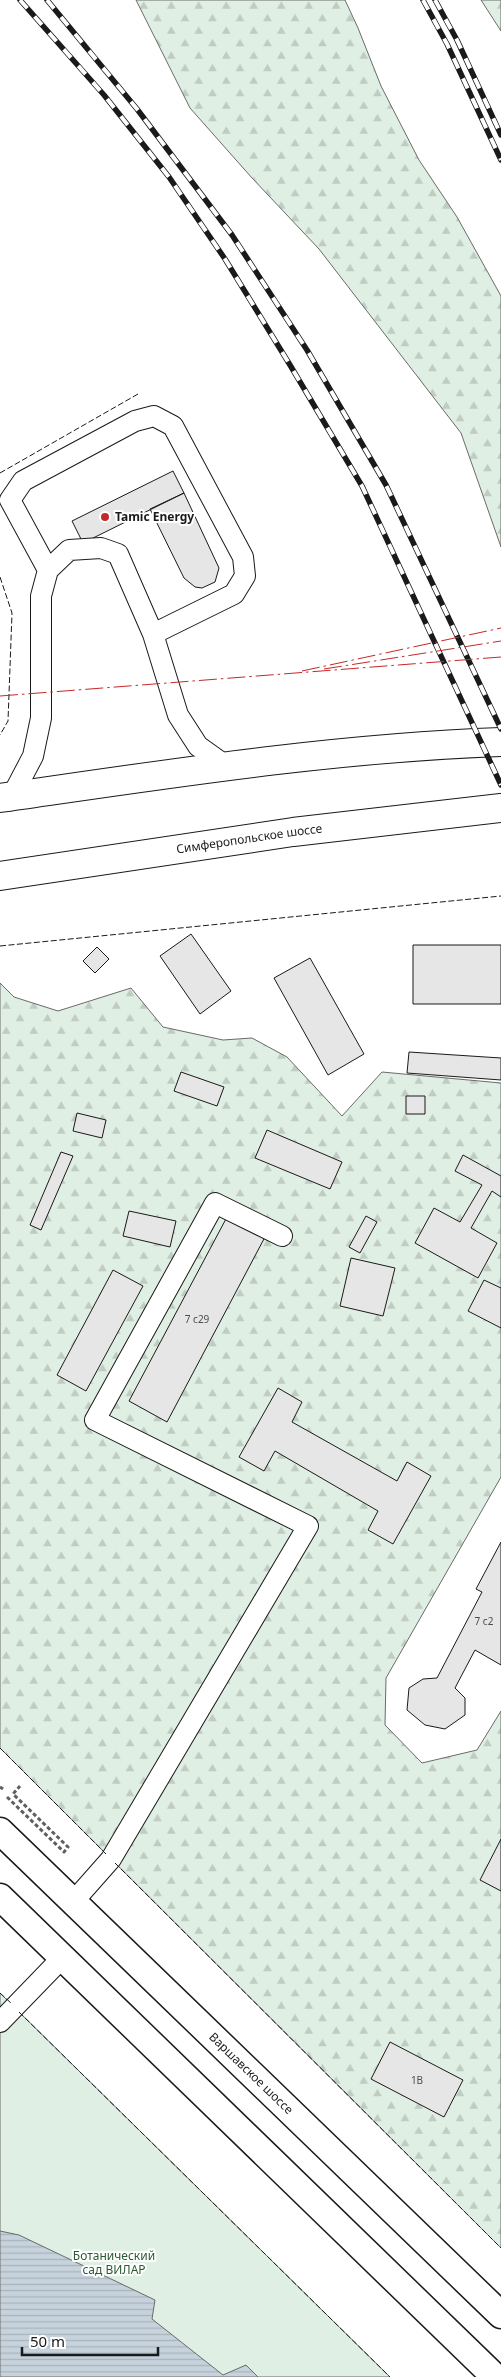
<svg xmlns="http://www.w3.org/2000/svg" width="501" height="2377" viewBox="0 0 501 2377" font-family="'Noto Sans',sans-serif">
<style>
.forest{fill:url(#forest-firs);stroke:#6a6a6a}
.garden{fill:#e0efe3;stroke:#6a6a6a}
.water{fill:url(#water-rules);stroke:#6a6a6a}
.building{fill:#e6e6e6;stroke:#1a1a1a}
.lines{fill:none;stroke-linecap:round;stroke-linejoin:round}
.minor-casing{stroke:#1a1a1a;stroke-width:22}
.major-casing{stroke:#1a1a1a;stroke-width:29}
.highway-casing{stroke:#1a1a1a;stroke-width:30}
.path{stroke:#5f5f5f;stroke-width:3;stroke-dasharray:4 2.5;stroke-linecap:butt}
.minor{stroke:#fff;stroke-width:20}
.major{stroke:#fff;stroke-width:26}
.highway{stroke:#fff;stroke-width:28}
.rail-casing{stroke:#1a1a1a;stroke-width:5.5}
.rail{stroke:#fff;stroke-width:4;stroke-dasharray:11;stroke-linecap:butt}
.fence{stroke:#1a1a1a;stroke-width:1;stroke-dasharray:6 2.5;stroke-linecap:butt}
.power{stroke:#c62828;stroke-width:1;stroke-dasharray:18 4 2.5 4;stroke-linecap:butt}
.poi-dot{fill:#c62828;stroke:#fff;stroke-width:2}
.labels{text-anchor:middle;stroke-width:4;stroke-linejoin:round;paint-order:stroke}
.number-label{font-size:10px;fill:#4d4d4d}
.poi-label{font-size:12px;font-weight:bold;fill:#1a1a1a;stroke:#fff;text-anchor:start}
.street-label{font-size:12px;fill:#1a1a1a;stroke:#fff}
.park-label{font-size:12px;fill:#2b5a34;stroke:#fff}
</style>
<defs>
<pattern id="forest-firs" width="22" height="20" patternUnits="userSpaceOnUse" patternTransform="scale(1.25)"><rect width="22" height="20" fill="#e0efe3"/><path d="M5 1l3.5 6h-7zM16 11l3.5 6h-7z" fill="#c0ccc2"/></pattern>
<pattern id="water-rules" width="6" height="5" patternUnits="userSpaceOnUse" patternTransform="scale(1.25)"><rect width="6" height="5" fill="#c6d2dc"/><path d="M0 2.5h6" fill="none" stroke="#aab4bc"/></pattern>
</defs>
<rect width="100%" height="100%" fill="#fff"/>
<path class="forest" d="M136,0H345L358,28L381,86L419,160L457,217L501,296V547L461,433L319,249L252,178L190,108Z
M481,0H501V31Z
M0,983L14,997L58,1011L131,988L163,1027L223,1040L252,1038L287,1057L342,1116L382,1072L501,1083V1477L386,1678L385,1725L422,1763L477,1750L501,1711V2248L0,1748Z"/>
<path class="garden" d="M0,1993L14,2007L390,2377H0Z"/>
<path class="water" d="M0,2231L19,2235L155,2300L152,2319L223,2375L246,2365L258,2377H0Z"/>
<path class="building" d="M173,471L184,493L83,543L72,521Z
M184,493L219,568L215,582L202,588L195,587L184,578L150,509Z
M191,934L231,991L200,1014L160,956Z
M413,945H501V1004H413Z
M97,947L109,959L95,973L83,961Z
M310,958L364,1054L328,1075L274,978Z
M409,1052L501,1058V1080L407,1073Z
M181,1072L224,1087L217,1106L174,1091Z
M406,1096H425V1114H406Z
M77,1113L106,1120L102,1138L73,1131Z
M267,1130L342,1162L330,1189L255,1158Z
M61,1152L73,1156L41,1230L30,1225Z
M463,1155L501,1176V1197L492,1191L471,1228L497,1243L478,1278L415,1243L434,1208L460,1222L482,1185L455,1171Z
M129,1211L176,1221L170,1247L123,1236Z
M366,1216L377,1222L360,1253L349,1247Z
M227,1217L265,1237L167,1422L129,1401Z
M351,1258L395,1268L383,1316L340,1306Z
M113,1270L143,1286L86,1391L57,1375Z
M484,1280L501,1288V1328L468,1311Z
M278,1388L302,1402L292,1422L397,1481L407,1462L431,1476L393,1544L368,1530L378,1511L275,1451L264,1471L239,1457Z
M501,1542V1665L475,1650L455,1688L465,1698V1715L445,1729L425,1725L407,1710L409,1688L423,1679L437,1678L482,1592L476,1589Z
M501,1839V1891L480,1880Z
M390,2042L463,2080L444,2117L371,2079Z"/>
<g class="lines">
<defs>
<path id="minor" d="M48,570L10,500L23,481L135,421L154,416L173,426L243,557L245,576L234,594L153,634
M12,796L33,756L41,718V596L48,570L69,550L101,548L118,554L153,634L178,715L198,746L226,766
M73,1902L111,1859L308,1526L95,1420L215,1203L282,1236
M0,2022L62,1958"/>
<g id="major">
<path id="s1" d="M0,1831L501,2315"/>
<path d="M0,1897L495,2377"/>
</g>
<g id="highway">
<path d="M0,798C167,774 333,748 501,742"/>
<path id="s2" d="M0,876L293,832L501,808"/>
</g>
</defs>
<use href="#minor" class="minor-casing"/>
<use href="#major" class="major-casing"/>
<use href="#highway" class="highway-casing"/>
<path class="path" d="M0,1787L3,1789
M7,1797L64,1852L68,1847L13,1794L20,1786"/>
<use href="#minor" class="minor"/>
<use href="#major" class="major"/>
<use href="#highway" class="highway"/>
<defs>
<path id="rail" d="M20,0L104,95L169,177L225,259L290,365L362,486L501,785
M47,0L137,109L232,235L307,350L386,485L501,729
M423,0L447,44L501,160
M435,0L457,40L501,135"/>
</defs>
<use href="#rail" class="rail-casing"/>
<use href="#rail" class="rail"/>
<path class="fence" d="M0,473L138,394
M0,577L12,613L8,721L0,735
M0,946L501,896
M0,1748L106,1854
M115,1863L501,2248
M0,1993L11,2003
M19,2012L390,2377"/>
<path class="power" d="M324,669L501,641
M302,671L501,628
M0,696L501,657"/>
</g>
<circle class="poi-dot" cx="105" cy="517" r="5"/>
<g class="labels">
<g class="number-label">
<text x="197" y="1323">7 с29</text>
<text x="484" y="1625">7 с2</text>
<text x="417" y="2084">1В</text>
</g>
<g class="poi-label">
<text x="115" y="521">Tamic Energy</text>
</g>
<g class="street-label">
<text dy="4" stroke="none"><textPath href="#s2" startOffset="252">Симферопольское шоссе</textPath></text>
<text dy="4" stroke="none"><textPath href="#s1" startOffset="349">Варшавское шоссе</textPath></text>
</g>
<g class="park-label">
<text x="114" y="2260">Ботанический<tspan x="114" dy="14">сад ВИЛАР</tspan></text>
</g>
</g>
<path d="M22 2347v8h136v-8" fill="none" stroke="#1a1a1a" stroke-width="2.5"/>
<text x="30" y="2347" font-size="15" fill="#1a1a1a" stroke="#ffffff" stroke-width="4" paint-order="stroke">50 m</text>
</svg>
